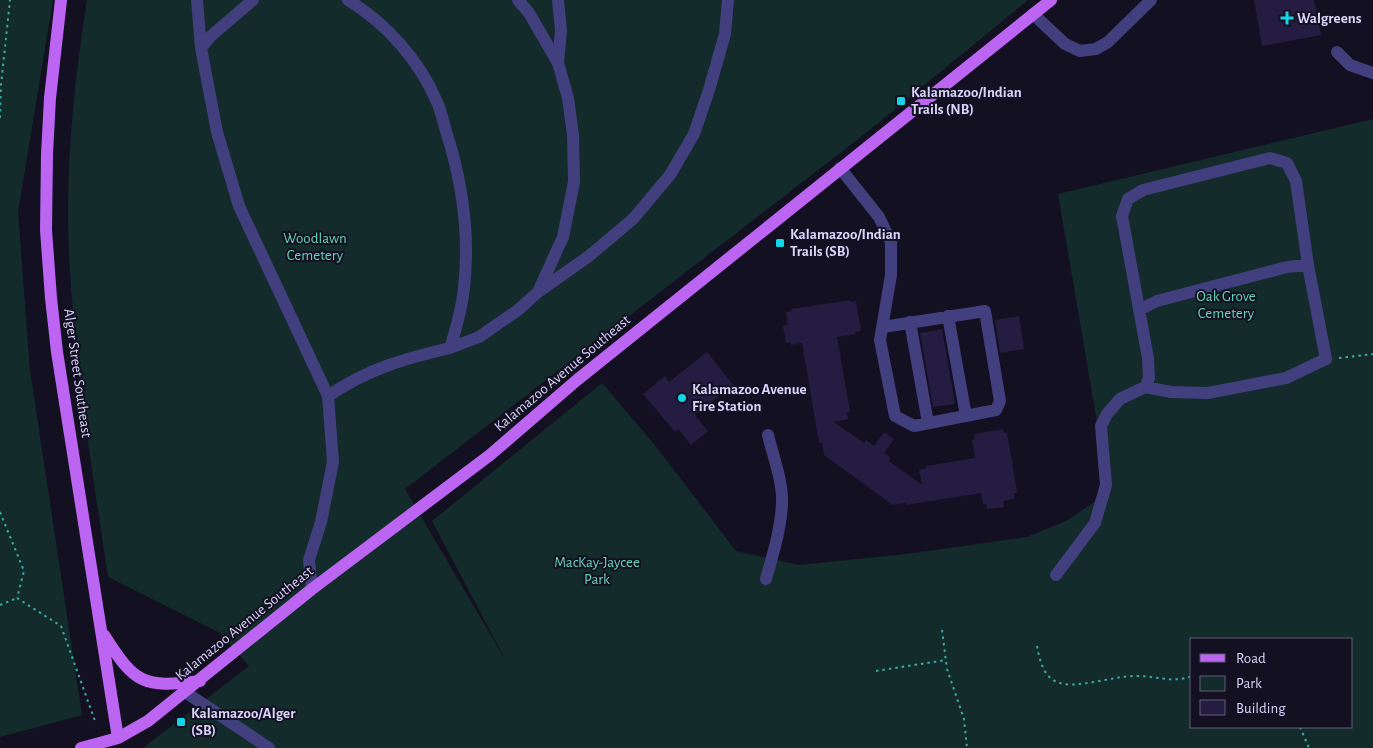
<svg xmlns="http://www.w3.org/2000/svg" width="1373" height="748" viewBox="0 0 1373 748" font-family="'Alegreya Sans',sans-serif">
<style>
.green{fill:#132b2a;fill-rule:evenodd}
.building{fill:#241d41}
.lines{fill:none;stroke-linecap:round;stroke-linejoin:round}
.path{stroke:#39aba3;stroke-width:2;stroke-dasharray:2.5 4;stroke-linecap:butt}
.minor{stroke:#413f7d;stroke-width:12}
.major{stroke:#bc65f2;stroke-width:12}
.poi-dot{fill:#14d4e8;stroke:#131022;stroke-width:2}
.labels{text-anchor:middle;stroke-width:4;stroke-linejoin:round;paint-order:stroke}
.poi-label{font-size:15px;font-weight:bold;fill:#d9d4fb;stroke:#131022;text-anchor:start}
.park-label{font-size:15px;fill:#66d5b9;stroke:#131022}
.street-label{font-size:15px;fill:#d9d4fb;stroke:#131022}
</style>
<rect width="100%" height="100%" fill="#131022"/>
<path class="green" d="M0,0H53L18,212L30,370L82,715L0,737Z
M87,0H1028L866,133L405,489L506,661L432,521L602,383L654,444L736,551L799,565L906,554L1027,537L1066,521L1109,492L1058,194L1373,119V748H143L249,666L220,633L108,577C92,469 74,362 69,253C65,172 74,80 87,0ZM1192,639H1352V727H1192Z"/>
<path class="building" d="M1254,0H1314L1321,35L1262,46Z
M851,300V302L856,301L861,331L855,332V334L837,337L850,412H847L848,419L834,422L864,443L866,440L874,446L884,432L894,439L884,453L891,458L889,461L922,485L919,470L926,468V466L975,458L972,440L975,439L974,434L1003,429L1004,433H1007L1013,467L1017,493H1014L1015,499L1003,501L1004,507L987,509L986,504H983L981,493L906,505L905,503L893,505L824,455L822,443H819L802,343L791,345V342L786,343L783,326L788,325L786,312L792,311L791,309Z
M1019,316L1024,349L1000,353L995,320Z
M942,329L955,404L933,407L920,333Z
M707,352L733,385L695,415L708,431L691,445L678,429L675,432L643,394L665,376L669,382Z"/>
<g class="lines">
<path class="path" d="M0,118L1,85L10,0
M1339,358L1373,354
M0,512L24,571L17,598
M17,598L61,626L95,721
M0,605L17,598
M942,630L947,669L964,719L967,748
M1037,646C1040,661 1043,676 1057,682C1074,690 1113,676 1134,676C1154,675 1172,684 1192,676
M876,671L946,660
M1300,727L1309,748"/>
<path class="minor" d="M197,0L201,48
M253,0L211,36L201,48L217,132L239,206L328,396L333,462L321,522L309,560L312,589
M558,0L561,30L558,63
M1033,14L1065,44L1080,51L1096,49L1108,42L1151,0
M1337,52L1350,65L1373,73
M840,168L879,217L891,242V275L880,340L895,416L914,426L996,410L1000,401L985,311L883,327
M538,292L589,256L633,219L670,175L694,134L709,90L725,34L728,0
M1139,310L1157,301L1287,267L1308,265
M948,316L966,416
M910,322L928,423
M450,348L479,337L518,310L538,292L563,237L574,182L573,135L568,98L558,63L529,13L518,0
M328,396C368,369 403,359 450,348C456,329 462,308 464,288C470,235 462,181 446,131C443,121 441,111 437,102C419,60 387,24 348,0
M1056,575L1095,523L1106,485L1101,426L1107,414L1120,399L1145,387L1171,392L1208,393L1286,378L1326,359L1308,265L1296,181L1287,163L1270,158L1143,190L1128,199L1122,216L1148,358L1149,378L1145,387
M766,579C773,554 781,529 782,503C783,482 773,456 768,435
M185,692L269,748"/>
<path class="major" d="M61,0L50,98L47,154L46,230L51,298L57,352L118,738
M104,635C135,684 143,688 200,681
M81,748L118,738L148,721L312,589L490,455L577,380L1051,0"/>
</g>
<g class="poi-dot">
<path d="M1284.5 10.5h5v5h5v5h-5v5h-5v-5h-5v-5h5z"/>
<rect x="896" y="96" width="10" height="10" rx="2.5"/>
<rect x="775" y="238" width="10" height="10" rx="2.5"/>
<circle cx="682" cy="398" r="5"/>
<rect x="176" y="717" width="10" height="10" rx="2.5"/>
</g>
<g class="labels">
<g class="poi-label">
<text x="1297" y="23">Walgreens</text>
<text x="911" y="97">Kalamazoo/Indian<tspan x="911" dy="17">Trails (NB)</tspan></text>
<text x="790" y="239">Kalamazoo/Indian<tspan x="790" dy="17">Trails (SB)</tspan></text>
<text x="692" y="394">Kalamazoo Avenue<tspan x="692" dy="17">Fire Station</tspan></text>
<text x="191" y="718">Kalamazoo/Alger<tspan x="191" dy="17">(SB)</tspan></text>
</g>
<g class="park-label">
<text x="315" y="243">Woodlawn<tspan x="315" dy="17">Cemetery</tspan></text>
<text x="1226" y="301">Oak Grove<tspan x="1226" dy="17">Cemetery</tspan></text>
<text x="597" y="567">MacKay-Jaycee<tspan x="597" dy="17">Park</tspan></text>
</g>
<g class="street-label">
<text transform="translate(78 373) rotate(82)" y="5">Alger Street Southeast</text>
<text transform="translate(562 373) rotate(-40)" y="5">Kalamazoo Avenue Southeast</text>
<text transform="translate(244 623) rotate(-39)" y="5">Kalamazoo Avenue Southeast</text>
</g>
</g>
<rect x="1190" y="638" width="162" height="90" fill="#131022" stroke="#625e79"/>
<rect x="1200" y="654" width="25" height="8" fill="#bc65f2" stroke="#625e79"/>
<text x="1236" y="663" font-size="15" fill="#d9d4fb">Road</text>
<rect x="1200" y="676" width="25" height="15" fill="#132b2a" stroke="#625e79"/>
<text x="1236" y="688" font-size="15" fill="#d9d4fb">Park</text>
<rect x="1200" y="700" width="25" height="15" fill="#241d41" stroke="#625e79"/>
<text x="1236" y="713" font-size="15" fill="#d9d4fb">Building</text>
</svg>
